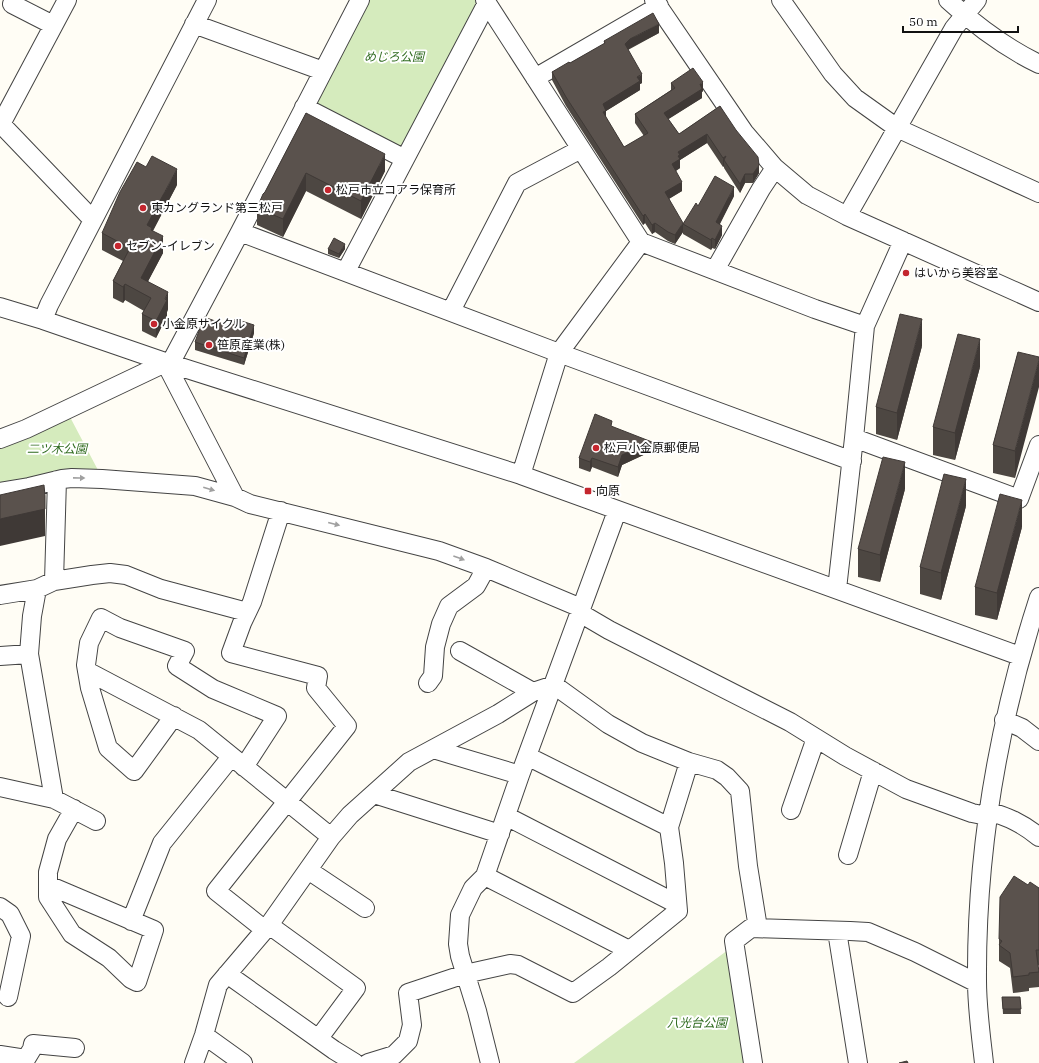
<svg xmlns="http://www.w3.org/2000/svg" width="1039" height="1063" viewBox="0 0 1039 1063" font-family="'IBM Plex Serif','Noto Sans JP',serif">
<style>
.green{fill:#d5ebbd}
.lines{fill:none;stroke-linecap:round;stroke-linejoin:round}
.minor-casing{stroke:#444;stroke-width:20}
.minor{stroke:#fff;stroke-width:18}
.wall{fill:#4d4742}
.shaded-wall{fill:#3f3936}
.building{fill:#5a524d;stroke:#3f3936}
.oneway{fill:#a0a0a0}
.poi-dot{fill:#c4262e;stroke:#fff;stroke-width:1.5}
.labels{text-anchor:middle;stroke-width:4;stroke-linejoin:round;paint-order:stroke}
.park-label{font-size:12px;font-style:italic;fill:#2f6b1f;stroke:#fff}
.poi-label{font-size:12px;fill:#111;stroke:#fff;text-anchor:start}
</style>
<rect width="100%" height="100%" fill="#fffdf5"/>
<path class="green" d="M368,0H476L475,8L403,146L399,148L318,105L317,100Z
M70,417L99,472L0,487V445Z
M728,950L745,1063H574Z"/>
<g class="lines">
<defs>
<path id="minor" d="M67,0L1,124L92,219
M485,0L641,242
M654,0L744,132L775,168L807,195L847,216L1039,302
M781,0L833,74L855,98L897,128L1039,193
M948,0C976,26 1004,47 1039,64
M12,4L53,25
M194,24L323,71
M535,78L659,6
M304,107L405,159
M847,216L954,28L977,0
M240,232L559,353L852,461
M715,270L761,189L775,168
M346,271L487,3
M0,307L43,320L165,362L521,475L1020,656
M451,311L517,183L581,149
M43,320L49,305L207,0
M165,362L235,497
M170,364L240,232L360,0
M854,438L1019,499L1039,445
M0,439L26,429L165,363
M521,475L559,353L641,242L815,309L865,326
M0,492L29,487L62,479L72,478L102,479L195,486L235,497L250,504L439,551L486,568L581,608
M54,581L57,480
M37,589L32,616L29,654L54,799
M837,589L854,438L865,326L903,241
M0,595L37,589L54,581L92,575L110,573L126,575L161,589L247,612
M580,613L609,630L790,722L845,756L906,789L972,813L987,816
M460,651L533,692
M0,656L29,654
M87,671L199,730L331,837
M428,683L433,676L435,647L441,624L449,606L476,586L486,568
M174,716L134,771L108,748L90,688L86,665L89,643L101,618L120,628L185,651L177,666L213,689L277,716L244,767
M1004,720L1022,728L1039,741
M433,749L520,775
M527,756L669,827
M0,787L54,799L96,821
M374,794L500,834
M791,810L816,738
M988,811C1008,817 1022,823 1039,837
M506,816L677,904
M848,855L873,771
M308,870L365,908
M485,876L629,950
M48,885L154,930L137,982L131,979L109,958L72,934L48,897V872L57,839L74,809
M0,907L10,914L21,936L8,997
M131,921L162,843L231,757
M269,925L356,988L319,1038
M265,930L216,891L347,726L316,688L318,676L231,653L242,623L252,602L281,511
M837,931L858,1063
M227,974L334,1050L355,1063
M204,1035L243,1063
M0,1055L26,1059L32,1049L33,1044L75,1048
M194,1063L204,1035L218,985L269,925L331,837L350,815L409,762L498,714L533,692L554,685L608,724L642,743L689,762L717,770L727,777L740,791L748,866L758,928
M368,1063L394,1055L408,1041L412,1025L408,993L465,974L510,964L518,965L573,993L609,967L678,911L674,863L669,827L689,762
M490,1063L477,1011L460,956L458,944L460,915L473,888L485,876L520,775L617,511
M753,1063L734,941L751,928L850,931L868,932L915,952L977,983
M984,1063C981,1036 977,1008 977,981C976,848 998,723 1039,597"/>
</defs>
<use href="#minor" class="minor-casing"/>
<use href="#minor" class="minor"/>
</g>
<path class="wall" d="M659,33L628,50L642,83L640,84V90L606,111V118L624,147L644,136L635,123V114L671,90V83L703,91L702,92V98L668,119L679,134L720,106L759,173L753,183H745L740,193L724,168V166L723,167L707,143L680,160V168L676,171L682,191L669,199L683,232L675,244L668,241L655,232L652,234L645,223L643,225L566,106L552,80V72L570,63L604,44V41Z
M306,113L385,171L361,219L306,191L283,237L257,225V208L265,192Z
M177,185L153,231L163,253L148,281L168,309L167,312V316L156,338L142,331V314L144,311L125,300L123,303L113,298V281L123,261L102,250V233Z
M734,196L720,224L722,235L715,249L712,248L711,250L683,234V224L698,206Z
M328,249H345L339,258L328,254Z
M229,326L254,333L244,365L195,350V342Z
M922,346L897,440L876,434V407Z
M1018,352L1015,478L993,473V445Z
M980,367L955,460L933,455V427Z
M612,427L652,451L622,465L618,477L592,467L590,472L579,468V458Z
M905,489L880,582L858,577V549Z
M966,506L941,600L920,594V567Z
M1022,527L997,620L975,615V587Z
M1028,885L1039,888V965L1038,966L1039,972V987L1029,988V991L1013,993L1010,968L999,961V939Z
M1002,997H1020L1021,1014H1003Z"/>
<path class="shaded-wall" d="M659,24V33L630,48L625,53V44L630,39Z
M642,74V83L640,84V90L606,111V120L603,121V104Z
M703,82V91L702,92V98L664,122V113Z
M707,134V143L680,160V168L672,173V164L678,152Z
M385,154V171L361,219V201Z
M726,156L724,160V166L723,167V158Z
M759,165V173L753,183V174Z
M177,169V185L152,232L147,225Z
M306,173V191L283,237V219Z
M745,174V183L740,193V184Z
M682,182V191L665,201V192Z
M734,187V196L716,231V222Z
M645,214V223L643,225V216Z
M655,223V232L652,234V225Z
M683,223V232L675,244V235Z
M722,226V235L715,249V240Z
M163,236V253L142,293L141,278Z
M712,238V248L711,250V240Z
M345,244V249L339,258V254Z
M125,284V300L123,303V287Z
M168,292V309L167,312V316L156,338V321Z
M922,319V346L897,440V413Z
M254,325V333L244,365V358Z
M980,339V367L955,460V433Z
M1039,360V387L1015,478V451Z
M652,442V451L622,465L618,477V467L622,455Z
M592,458V467L590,472V462Z
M905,462V489L880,582V555Z
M966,479V506L941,600V573Z
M45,496V536L0,546V519Z
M1022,500V527L997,620V593Z"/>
<path class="building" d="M653,13L659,24L630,39L625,44L642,74L637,77L640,81L603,104L606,111L603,112L624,147L648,133L635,114L675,88L671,83L693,68L703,82L700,84L702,89L664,113L679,134L720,106L736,130L758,157L759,165L753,174H745L740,184L724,160L726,156L723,158L707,134L678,152L680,155L678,156L680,159L672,164L682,182L665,192L683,223L675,235L668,232L655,223L652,225L645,214L643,216L566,97L552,72L569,62L570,63L605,43L604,41Z
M306,113L385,154L361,201L306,173L283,219L257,208L263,194L265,192Z
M152,156L177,169L147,225L152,228L151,230L163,236L141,278L168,292L165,299L167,300L156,321L142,314L151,298L125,284L123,287L113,281L130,248L102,233L120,192L137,162L146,167Z
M715,176L734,187L716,222L722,226L715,240L712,238L711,240L683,224L696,203L698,206Z
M334,238L345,244L339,254L328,249Z
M900,314L922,319L897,413L876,407Z
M204,317L229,326L230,323L234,325L235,319L254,325L244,358L195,342Z
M958,334L980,339L955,433L933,427Z
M1018,352L1039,357V360L1015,451L993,445Z
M595,414L612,421L611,426L652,442L622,455L618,467L592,458L590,462L579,458Z
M883,457L905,462L880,555L858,549Z
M944,474L966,479L941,573L920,567Z
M44,485L45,496V509L0,519V495Z
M1000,494L1022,500L997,593L975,587Z
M1014,876L1028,885L1030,882L1039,888V950H1036L1039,972L1029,973V975L1013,977L1010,953L999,945L1002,941L999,939L1000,897Z
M1002,997H1020L1021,1009H1003Z
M907,1061L908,1063H899Z"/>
<defs><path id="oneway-solid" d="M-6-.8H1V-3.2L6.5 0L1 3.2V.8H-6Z"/></defs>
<g class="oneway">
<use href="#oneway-solid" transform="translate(79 478) rotate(1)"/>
<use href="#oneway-solid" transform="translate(209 489) rotate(16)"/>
<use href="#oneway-solid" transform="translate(334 524) rotate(14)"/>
<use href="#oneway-solid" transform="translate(459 558) rotate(20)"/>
</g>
<g class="poi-dot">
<circle cx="328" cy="190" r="4"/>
<circle cx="143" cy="208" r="4"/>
<circle cx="118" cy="246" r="4"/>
<circle cx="906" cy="273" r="4"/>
<circle cx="154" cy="324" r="4"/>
<circle cx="209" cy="345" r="4"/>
<circle cx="596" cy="448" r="4"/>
<rect x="584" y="487" width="8" height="8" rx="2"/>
</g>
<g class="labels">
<g class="park-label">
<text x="394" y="61">めじろ公園</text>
<text x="57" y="453">二ツ木公園</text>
<text x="697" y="1027">八光台公園</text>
</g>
<g class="poi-label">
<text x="336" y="194">松戸市立コアラ保育所</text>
<text x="151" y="212">東カングランド第三松戸</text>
<text x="126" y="250">セブン-イレブン</text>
<text x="914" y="277">はいから美容室</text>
<text x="162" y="328">小金原サイクル</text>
<text x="217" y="349">笹原産業(株)</text>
<text x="604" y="452">松戸小金原郵便局</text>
<text x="596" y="495">向原</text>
</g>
</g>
<path d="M903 26v6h115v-6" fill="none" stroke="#111111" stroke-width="2"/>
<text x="909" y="26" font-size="12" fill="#111111" stroke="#ffffff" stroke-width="3" paint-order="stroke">50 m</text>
</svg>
